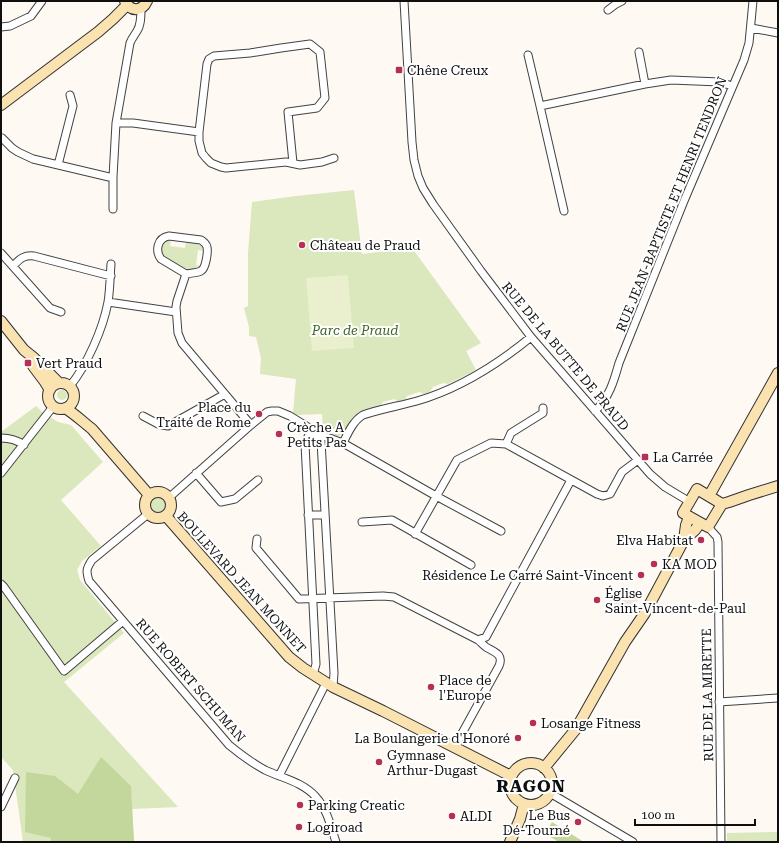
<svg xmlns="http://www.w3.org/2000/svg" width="779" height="843" viewBox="0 0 779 843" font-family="'Roboto Serif',serif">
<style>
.green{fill:#dbe7bd}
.forest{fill:#c3d79d}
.pitch{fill:#eaefce}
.plaza{fill:#efe8e0}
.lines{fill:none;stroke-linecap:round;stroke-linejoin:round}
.street-casing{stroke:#424242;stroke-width:9}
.secondary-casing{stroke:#313131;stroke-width:12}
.street{stroke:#fff;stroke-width:7}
.secondary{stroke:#fae3b1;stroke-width:10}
.poi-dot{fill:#b72f52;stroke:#fff;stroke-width:1.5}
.labels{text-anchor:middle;stroke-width:4;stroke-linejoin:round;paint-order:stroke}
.poi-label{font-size:13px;fill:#0f0f0f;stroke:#fff;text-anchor:start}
.street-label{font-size:13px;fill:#0f0f0f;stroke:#fff}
.park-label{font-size:13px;font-style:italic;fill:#3d6323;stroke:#fff}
.district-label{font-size:17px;font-weight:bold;letter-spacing:1px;fill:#0f0f0f;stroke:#fff}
</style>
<rect width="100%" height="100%" fill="#fef9f2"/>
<path class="green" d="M354,190L362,254L402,249L410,245L481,343L466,351L476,370L448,384L443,383L433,387L430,392L424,394L419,392L407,396L405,400L399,402L394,399L383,402L380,407C373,408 365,408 359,413C349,420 348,441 332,435L335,430L327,426L324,430H323L322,414L297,415L293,413L296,379L260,374L261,358L256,337L249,336V327L244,308L248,306V253L252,202L296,196Z
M165,239L171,240L170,246L185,248L186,242C193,243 202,242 203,251L198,250L196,265L201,266L199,269L190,270L184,268L162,256C161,250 160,244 165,239Z
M57 395a5 5 0 1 1 10 0a5 5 0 1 1-10 0Z
M36,406L42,412L58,422L71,425L103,462L61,500L101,546L82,561L77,570L80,580L124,633L64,682L178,807L132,809L134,842H23L13,770L1,757V432Z
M148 506a9 9 0 1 1 18 0a9 9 0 1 1-18 0Z
M778,832V842H727V833Z"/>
<path class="forest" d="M101,757L131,786L134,842H51V838L25,832L26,772L55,776L78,794Z
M552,822L584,842H559L545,834Z"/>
<path class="pitch" d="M348,275L354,348L312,351L306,278Z"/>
<path class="plaza" d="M621,586L640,596L629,616L608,604L613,594L616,595Z"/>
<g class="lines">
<defs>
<path id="street" d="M404,1L412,142L414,160L418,176L423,188L433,204L481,271L531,337L650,474L665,487L690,502
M608,10L616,4L622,1
M1,27L10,26L31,16L42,1
M751,28L778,33
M639,52L645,84
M528,55L540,106L645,84L671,80L720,82L732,86
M540,106L564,211
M116,123H133L199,132V141L202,153L206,158L211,163L221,167L226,168L286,162L300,165L322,162L334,158
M199,132L207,64L209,59L214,56L250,53L281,48L310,44L320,52L325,98L317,108L288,112L293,163
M2,138L12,148L18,152L33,159L109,177H113
M58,165L73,106L70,95
M113,209V177L116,123L130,43C132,38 134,36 137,31C141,25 141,16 141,8
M1,253L50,308L61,312
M13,266C20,259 23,255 34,256L111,276
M186,274L161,259C155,251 157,238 169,236L201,240C204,242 206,243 207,247C208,252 206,268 201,271C197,273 190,273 186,274L177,301L176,307L178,333L182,343L251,425
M108,302L176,312
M70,386C87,365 103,329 108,302C110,290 110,277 111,264
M595,411C609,398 614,381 619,363L684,201L744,60L749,43L753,1
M143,416L158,424L168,426L225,394
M312,430L305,442V444L316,664L313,675
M314,432L321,441L334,673L333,687
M1,438C9,438 17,440 24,445
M343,443C348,433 353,421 363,415C380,409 399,406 417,401C458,389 498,364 531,337
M506,444L511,433L543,413V408
M1,473L52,408V404
M196,473L221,502L235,499L258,480
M168,496L172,495L251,425L267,412L272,411H278L290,416L321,435L343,443L436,496L501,531
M148,514L92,560C86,569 86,571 89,581L229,745C240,754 252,763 265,770C282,778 303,782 316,797C327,809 331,827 336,842
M308,515H324
M362,522L392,520L471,565
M708,527L717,537L718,542L721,842
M415,534L457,460L491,443L506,444L597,494L603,496L610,494L622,472L638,460
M257,539L256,548L299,599L383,596L394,597L478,640C481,642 483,645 486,647C494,652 504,654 499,666L460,737L455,748
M1,584L4,587L64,671L123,621
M478,640L486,637L571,480
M719,702L778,698
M279,776L326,683
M550,793L633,842
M1,807L15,778"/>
<path id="secondary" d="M125,1C130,12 142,12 147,1
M1,105L98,32L113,19L127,5
M1,321L24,350L34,358L59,383
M33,366L45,382L50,390
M48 396a13 13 0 1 1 26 0a13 13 0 1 1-26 0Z
M65,408C75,414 83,422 92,429L149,495
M697,489L722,504L708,527L683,513Z
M145 505a13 13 0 1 1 26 0a13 13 0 1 1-26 0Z
M709,496L778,373
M722,504L729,502L749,495L778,486
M166,516L289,657L303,668L333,687L383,711L511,776
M684,540L686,525L689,517
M510 784a21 21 0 1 1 42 0a21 21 0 1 1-42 0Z
M544,768L576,729L625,642L645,613L684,540L695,530L700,523
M510,842L520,819L524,804"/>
</defs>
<use href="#street" class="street-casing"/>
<use href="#secondary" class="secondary-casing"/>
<use href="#street" class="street"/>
<use href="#secondary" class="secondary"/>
</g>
<g class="poi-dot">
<rect x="395" y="66" width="8" height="8" rx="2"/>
<circle cx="302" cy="245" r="4"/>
<rect x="24" y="359" width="8" height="8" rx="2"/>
<circle cx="259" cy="414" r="4"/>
<circle cx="279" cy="434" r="4"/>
<rect x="641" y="453" width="8" height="8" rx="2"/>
<circle cx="701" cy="540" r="4"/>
<circle cx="654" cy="564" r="4"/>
<circle cx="641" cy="575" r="4"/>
<circle cx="597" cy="600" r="4"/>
<circle cx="431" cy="687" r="4"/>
<circle cx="533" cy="723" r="4"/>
<circle cx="518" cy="738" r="4"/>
<circle cx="379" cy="762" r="4"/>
<circle cx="300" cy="805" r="4"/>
<circle cx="452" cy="816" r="4"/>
<circle cx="578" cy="822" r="4"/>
<circle cx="299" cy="827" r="4"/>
</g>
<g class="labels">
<g class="poi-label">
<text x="407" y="75">Chêne Creux</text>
<text x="310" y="250">Château de Praud</text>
<text x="36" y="368">Vert Praud</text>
<text x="251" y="412" text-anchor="end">Place du<tspan x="251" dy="15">Traité de Rome</tspan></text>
<text x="287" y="432">Crèche A<tspan x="287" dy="15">Petits Pas</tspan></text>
<text x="653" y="462">La Carrée</text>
<text x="693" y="545" text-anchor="end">Elva Habitat</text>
<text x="662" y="569">KA MOD</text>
<text x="633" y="580" text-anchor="end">Résidence Le Carré Saint-Vincent</text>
<text x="605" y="598">Église<tspan x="605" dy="15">Saint-Vincent-de-Paul</tspan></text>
<text x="439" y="685">Place de<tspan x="439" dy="15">l'Europe</tspan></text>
<text x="541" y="728">Losange Fitness</text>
<text x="510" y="743" text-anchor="end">La Boulangerie d'Honoré</text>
<text x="387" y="760">Gymnase<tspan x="387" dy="15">Arthur-Dugast</tspan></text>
<text x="308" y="810">Parking Creatic</text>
<text x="570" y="820" text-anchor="end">Le Bus<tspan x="570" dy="15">Dé-Tourné</tspan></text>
<text x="460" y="821">ALDI</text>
<text x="307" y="832">Logiroad</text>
</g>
<g class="street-label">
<text transform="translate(671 204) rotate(-68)" y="5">RUE JEAN-BAPTISTE ET HENRI TENDRON</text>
<text transform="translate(566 356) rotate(50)" y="5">RUE DE LA BUTTE DE PRAUD</text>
<text transform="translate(242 582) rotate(48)" y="5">BOULEVARD JEAN MONNET</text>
<text transform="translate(191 680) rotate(49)" y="5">RUE ROBERT SCHUMAN</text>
<text transform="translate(707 695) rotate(-91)" y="5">RUE DE LA MIRETTE</text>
</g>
<g class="park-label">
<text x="355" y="335">Parc de Praud</text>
</g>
<g class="district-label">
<text x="531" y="792">RAGON</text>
</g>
</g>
<rect width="779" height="843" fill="none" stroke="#0f0f0f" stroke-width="4"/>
<path d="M635 819v6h120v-6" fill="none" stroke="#0f0f0f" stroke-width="2"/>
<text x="641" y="819" font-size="12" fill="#0f0f0f" stroke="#ffffff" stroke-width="3" paint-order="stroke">100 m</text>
</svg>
